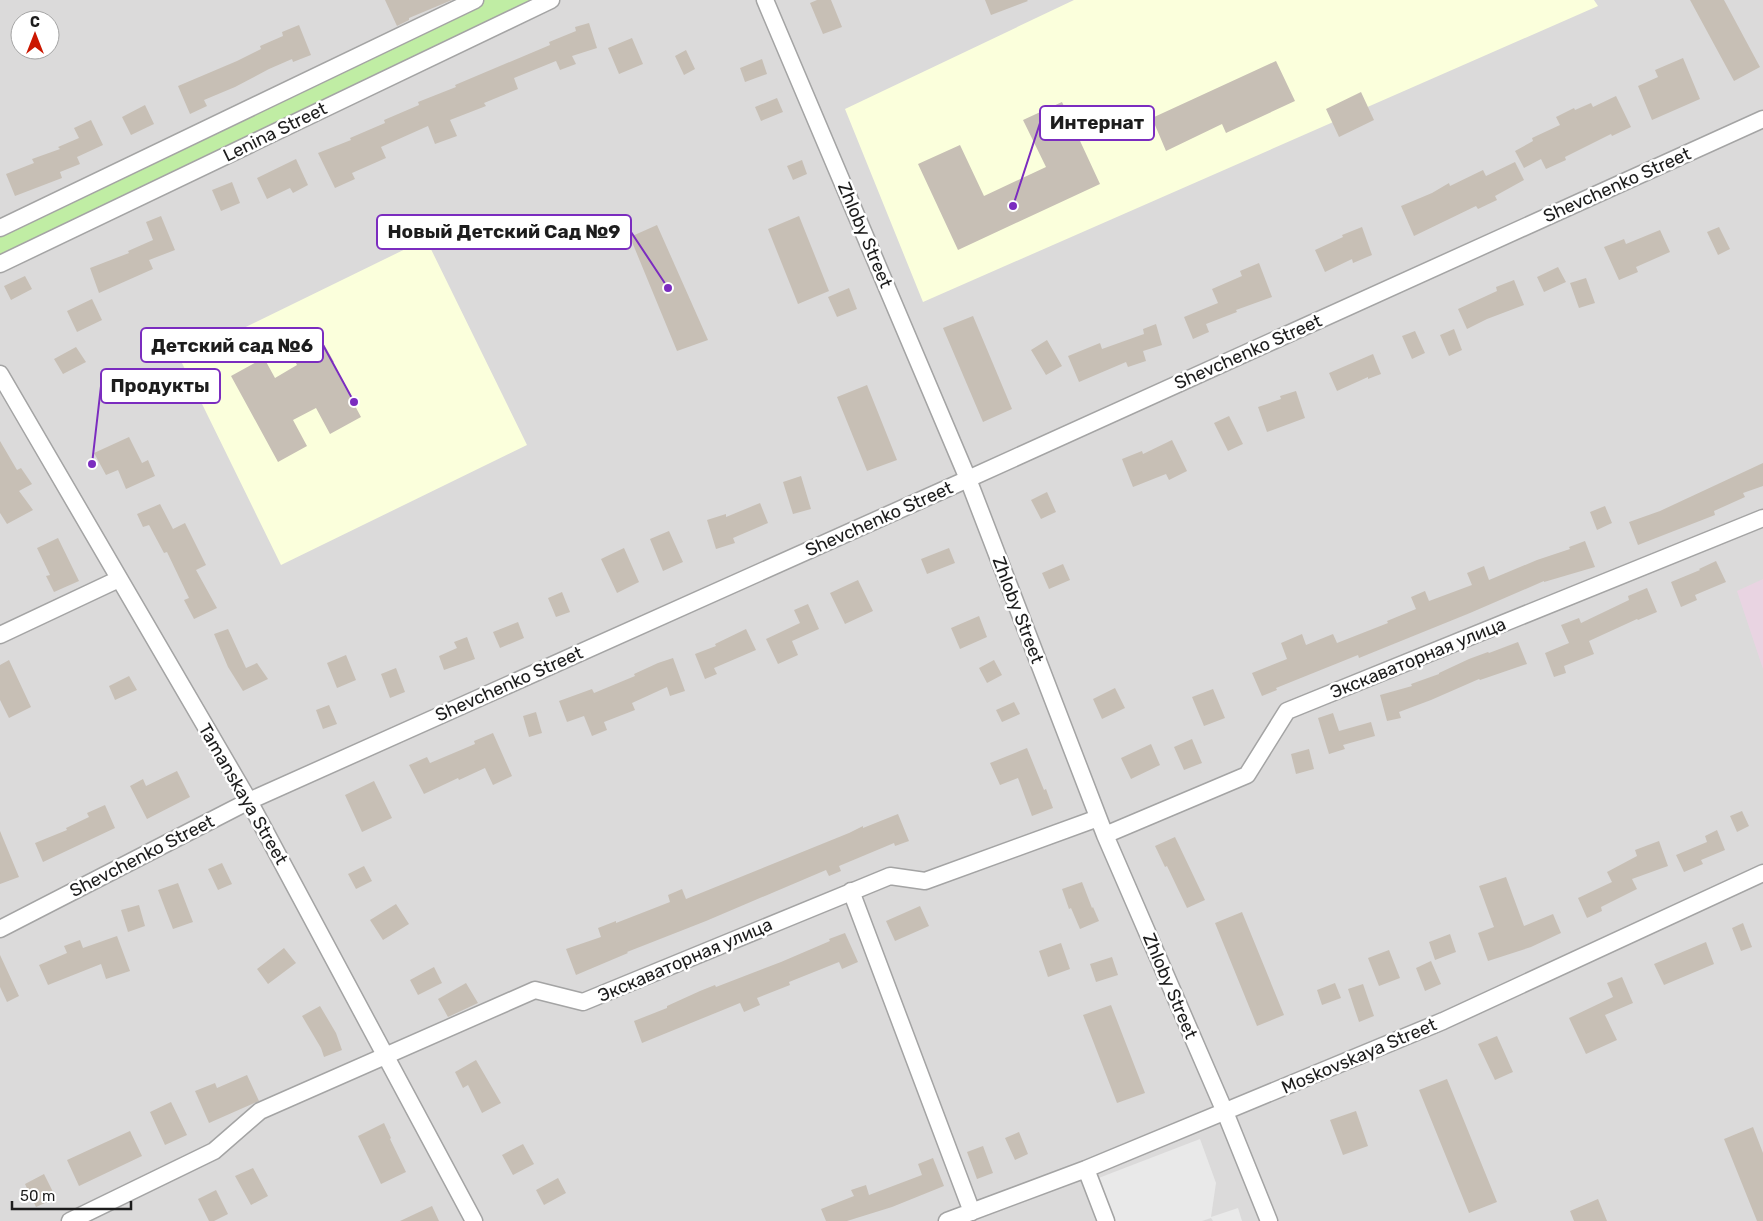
<svg xmlns="http://www.w3.org/2000/svg" width="1763" height="1221" viewBox="0 0 1763 1221" font-family="Rubik,sans-serif">
<style>
.residential{fill:#dbdada;fill-rule:evenodd}
.industrial{fill:#e9d4e2}
.education{fill:#fbffdc}
.grass{fill:#c0eda4}
.parking{fill:#e9e9e9}
.building{fill:#c7bfb5}
.lines{fill:none;stroke-linecap:round;stroke-linejoin:round}
.minor-casing{stroke:#a4a4a4;stroke-width:19}
.minor{stroke:#fff;stroke-width:16}
.labels{text-anchor:middle;stroke-width:5;stroke-linejoin:round;paint-order:stroke}
.street-label{font-size:18px;fill:#1d1d1d;stroke:#fff}
.leader{fill:none;stroke:#7b2cbf;stroke-width:2}
.callout-dot{fill:#7b2cbf;stroke:#fff;stroke-width:2}
.callout{fill:#fff;stroke:#7b2cbf;stroke-width:2}
.callout-label{font-size:19px;text-anchor:middle;font-weight:bold;fill:#1d1d1d}
</style>
<rect width="100%" height="100%" fill="#efece2"/>
<path class="residential" d="M0,0H1763V1221H0ZM20,20H50V50H20Z"/>
<path class="industrial" d="M1763,579V669L1737,591Z"/>
<path class="education" d="M1074,0H1594L1598,6L923,302L845,109Z
M426,239L527,445L281,565L180,359Z"/>
<path class="grass" d="M480,0H559L0,260V232Z"/>
<path class="parking" d="M1200,1139L1216,1183L1211,1217L1238,1208L1242,1221H1213L1211,1218L1202,1221H1112L1096,1179Z"/>
<path class="building" d="M385,0H452L409,18V20L397,26Z
M817,0H831L842,27L823,34L810,3Z
M985,0H1027L1028,1L991,15Z
M1690,0H1724L1760,67L1734,81Z
M589,23L597,48L572,56L576,64L560,70L556,61L514,78L518,89L484,103L486,106L450,120L457,136L435,144L428,126L381,147L386,158L352,173L355,179L335,188L318,153L351,140L350,138L385,123L384,120L419,105L418,102L456,87L455,85L550,45L549,42L576,31L575,27Z
M299,25L311,55L293,62L292,59L269,69L235,87L204,100L207,106L190,114L178,86L237,61L261,49L260,46L283,36L282,32Z
M632,38L643,64L619,74L608,48Z
M686,50L695,69L684,75L675,56Z
M1683,58L1700,99L1652,120L1638,86L1658,77L1655,70Z
M762,59L767,74L745,82L740,68Z
M1276,61L1295,101L1226,133L1222,124L1166,151L1152,118Z
M1361,92L1374,120L1339,137L1326,109Z
M1616,96L1631,127L1612,136L1611,134L1565,157L1566,160L1546,169L1541,159L1524,168L1515,151L1533,141L1532,138L1560,125L1556,117L1574,108L1575,110L1591,103L1593,107Z
M777,98L783,112L761,121L755,107Z
M1062,102L1100,184L958,250L918,164L960,145L984,196L1046,167L1023,120Z
M145,105L154,124L131,135L122,117Z
M91,120L103,145L77,157L80,164L60,172L62,178L15,196L6,174L34,163L32,159L60,149L58,147L79,138L74,128Z
M296,159L308,185L293,193L290,188L267,199L257,178Z
M802,160L807,174L793,180L787,166Z
M1515,162L1524,180L1495,196L1497,200L1478,209L1476,206L1414,236L1401,206L1432,193L1449,183L1450,186L1483,170L1486,176Z
M232,182L240,203L221,211L212,190Z
M161,216L175,250L149,260L153,269L99,293L90,268L129,253L128,251L153,240L146,222Z
M799,216L829,291L798,304L768,229Z
M657,225L708,340L677,351L630,237Z
M1362,227L1372,255L1353,263L1352,259L1325,272L1315,250L1343,237L1342,235Z
M1719,227L1730,249L1718,255L1707,232Z
M1660,230L1670,252L1636,267L1638,272L1619,280L1604,247L1624,239L1626,244Z
M1259,263L1272,297L1236,310L1237,312L1206,324L1209,332L1193,339L1184,317L1218,303L1212,289L1242,276L1240,271Z
M1558,267L1566,282L1544,292L1537,277Z
M25,276L32,289L11,300L4,286Z
M1586,278L1595,303L1579,308L1570,283Z
M1514,280L1524,305L1487,319L1467,329L1458,309L1497,291L1496,287Z
M849,288L857,309L837,317L828,297Z
M92,299L102,320L77,332L67,311Z
M973,316L1012,409L983,422L943,328Z
M1156,324L1162,345L1143,351L1146,361L1128,367L1126,362L1079,382L1068,356L1100,343L1102,349L1144,334L1143,329Z
M1454,329L1462,350L1449,356L1440,335Z
M1415,331L1425,353L1412,359L1402,336Z
M317,332L334,362L332,363L361,417L330,434L316,408L293,420L307,446L278,462L231,376L264,358L275,378L297,365L288,348Z
M1047,340L1062,366L1046,375L1031,350Z
M76,347L86,362L63,374L54,359Z
M1373,354L1381,374L1368,379V377L1337,391L1329,373Z
M867,385L897,460L867,471L837,397Z
M1296,391L1305,418L1267,432L1258,407L1281,399L1280,396Z
M1229,416L1243,444L1228,451L1214,423Z
M129,437L142,463L148,460L155,476L126,489L118,470L106,475L94,453Z
M1172,440L1187,471L1169,480L1166,474L1133,487L1122,459L1142,451L1143,454Z
M0,441L17,470L21,468L32,484L19,491L33,510L7,524L0,513Z
M1763,463V486L1743,493L1745,497L1714,511L1715,515L1638,545L1629,522L1660,511Z
M801,476L811,509L793,514L783,482Z
M1047,492L1056,512L1041,519L1031,500Z
M760,503L768,523L733,538L735,543L716,549L707,520L726,514V517Z
M160,504L173,529L185,523L206,565L196,570L217,608L194,619L184,600L189,598L167,552L164,553L149,525L143,527L137,514Z
M1605,506L1612,523L1597,530L1590,512Z
M669,531L683,562L663,571L650,539Z
M58,538L79,581L54,592L46,576L50,575L37,548Z
M1585,541L1595,567L1544,582V581L1470,613L1359,658L1358,655L1276,688L1277,690L1262,696L1252,673L1287,659L1281,643L1302,634L1306,645L1333,634L1337,643L1388,623L1387,621L1416,609L1411,597L1425,591L1429,601L1472,585L1467,573L1484,566L1489,580L1537,560L1570,549L1569,547Z
M624,548L639,582L617,593L601,559Z
M949,548L955,563L927,574L921,559Z
M1716,561L1726,582L1695,595L1697,600L1681,607L1671,582L1700,570L1699,569Z
M1063,564L1070,580L1049,589L1042,573Z
M858,580L873,611L845,624L830,593Z
M1647,588L1657,612L1638,620L1637,619L1589,641L1594,654L1564,666L1566,673L1554,677L1545,653L1569,643L1561,625L1579,618L1581,623L1629,600L1628,596Z
M562,592L570,612L556,617L548,598Z
M808,604L819,629L792,641L798,655L778,664L766,639L800,623L794,610Z
M979,616L987,637L960,649L951,628Z
M518,622L524,638L500,648L493,632Z
M228,629L246,668L257,663L268,679L243,691L228,667L214,634Z
M746,629L756,650L714,668L717,674L705,679L695,654L716,646L715,644Z
M467,637L475,659L444,670L439,656L457,648L454,642Z
M1518,642L1527,664L1480,680L1479,679L1431,700L1399,712L1401,718L1387,721L1380,695L1412,686L1411,684L1439,674V673L1469,659L1488,652L1489,653Z
M346,655L356,680L337,688L327,663Z
M673,658L685,691L670,696L667,687L632,703L635,710L604,722L607,730L592,736L584,716L567,722L559,701L592,689L594,693L635,676L634,674L658,663Z
M9,660L31,707L9,718L0,700V665Z
M994,660L1002,675L987,683L979,668Z
M396,668L405,692L390,698L381,674Z
M129,676L137,690L115,700L109,686Z
M1115,688L1125,708L1102,719L1093,699Z
M1213,689L1225,718L1204,726L1192,697Z
M1014,702L1020,714L1002,722L996,710Z
M329,705L337,724L323,729L316,710Z
M536,712L542,733L529,737L523,716Z
M1333,713L1339,731L1371,722L1375,736L1343,745L1345,749L1329,754L1318,718Z
M493,733L512,776L493,785L485,768L459,780L458,778L424,794L409,765L427,757L430,763L475,744L474,741Z
M1192,739L1202,763L1184,770L1174,747Z
M1151,744L1160,765L1131,779L1121,758Z
M1027,748L1044,790L1046,789L1053,808L1032,816L1018,778L1000,785L990,763Z
M1309,749L1314,769L1296,774L1291,754Z
M177,771L190,797L147,819L130,786L143,779L146,786Z
M374,781L392,818L362,832L345,795Z
M105,805L115,828L43,862L35,843L67,830L66,828L89,817L87,813Z
M1742,811L1749,826L1737,832L1730,816Z
M898,814L909,841L895,846L894,843L839,866L841,871L829,876L826,870L706,921L627,952L628,953L576,975L566,949L601,937L598,928L616,921V923L670,902L668,895L682,889L686,899L849,833L863,826V828Z
M1717,830L1725,850L1701,860L1703,864L1684,872L1676,855L1707,842L1705,836Z
M0,831L19,877L0,884Z
M1175,837L1205,900L1187,908L1167,866L1165,867L1155,846Z
M1659,841L1668,866L1632,879L1637,889L1601,907L1602,911L1587,918L1578,898L1612,882L1607,872L1637,856L1635,850Z
M222,863L232,884L218,890L208,869Z
M364,866L372,881L356,889L348,874Z
M1506,877L1524,926L1553,914L1561,933L1531,947L1488,961L1478,933L1494,927L1479,886Z
M1082,882L1092,908L1093,907L1099,921L1080,929L1071,908L1069,909L1062,889Z
M178,883L193,922L173,929L158,890Z
M396,904L409,924L383,940L370,920Z
M139,905L145,926L128,932L121,910Z
M920,906L929,926L895,941L886,921Z
M1242,912L1284,1015L1257,1026L1215,923Z
M1743,923L1752,947L1741,951L1732,928Z
M845,933L858,962L842,969L839,962L789,982L790,985L757,998L760,1005L744,1012L740,1003L642,1043L634,1021L667,1008V1006L700,991L715,985L716,987L781,962L830,941L829,939Z
M1450,934L1456,952L1435,960L1429,942Z
M117,936L130,971L106,979L101,964L48,985L39,965L67,953L64,946L80,940L83,948Z
M1706,942L1714,964L1664,985L1654,964Z
M1061,943L1070,969L1048,977L1039,951Z
M284,948L296,963L268,984L257,969Z
M1389,950L1400,978L1379,986L1368,958Z
M0,955L19,996L7,1002L0,987Z
M1112,957L1118,975L1096,982L1090,964Z
M1431,961L1441,984L1425,991L1416,968Z
M434,967L442,983L418,995L410,980Z
M1622,977L1633,1003L1605,1015L1617,1040L1586,1054L1569,1018L1613,997L1607,983Z
M466,983L478,1003L448,1017L438,999Z
M1335,983L1341,998L1322,1005L1317,990Z
M1363,984L1374,1016L1359,1022L1348,989Z
M1111,1005L1145,1093L1117,1103L1083,1015Z
M320,1006L336,1033L342,1050L324,1057L321,1048L302,1016Z
M1497,1036L1513,1072L1495,1080L1478,1044Z
M476,1060L501,1103L482,1113L468,1085L463,1088L455,1072Z
M247,1075L259,1101L209,1123L195,1091L215,1083L217,1088Z
M1447,1079L1497,1202L1469,1213L1419,1090Z
M171,1102L187,1135L165,1145L150,1112Z
M1356,1111L1368,1146L1343,1155L1330,1120Z
M384,1123L391,1138L390,1139L406,1172L381,1184L358,1136Z
M1753,1127L1763,1153V1221H1757L1724,1139Z
M130,1131L142,1156L79,1186L67,1160Z
M1019,1132L1028,1154L1015,1160L1005,1138Z
M523,1144L534,1164L513,1175L502,1155Z
M983,1146L993,1173L977,1179L967,1152Z
M933,1158L944,1186L892,1207L847,1221H826L821,1209L854,1196L851,1190L866,1185L869,1195L922,1175L918,1164Z
M253,1168L268,1196L251,1205L235,1176Z
M44,1174L56,1198L36,1207L25,1184Z
M558,1178L566,1193L544,1205L536,1190Z
M216,1190L228,1214L214,1221H209L198,1199Z
M1598,1199L1607,1221H1574L1570,1211Z
M432,1206L439,1221H400Z"/>
<g class="lines">
<defs>
<path id="minor" d="M765,0L968,479L1105,835L1225,1112L1269,1221
M0,228L475,0
M0,264L551,0
M0,374L249,801L474,1221
M0,635L119,579
M1105,835L1247,775L1287,711L1763,518
M851,891L972,1212
M0,929L249,801L968,479L1763,119
M1086,1169L1106,1221
M70,1221L214,1151L260,1111L535,990L583,1002L890,876L925,881L1098,818
M947,1221L1086,1169L1443,1021L1763,873"/>
</defs>
<use href="#minor" class="minor-casing"/>
<use href="#minor" class="minor"/>
</g>
<g class="labels">
<g class="street-label">
<text transform="translate(275 132) rotate(-26)" y="6">Lenina Street</text>
<text transform="translate(1617 185) rotate(-24)" y="6">Shevchenko Street</text>
<text transform="translate(865 235) rotate(67)" y="6">Zhloby Street</text>
<text transform="translate(1248 352) rotate(-24)" y="6">Shevchenko Street</text>
<text transform="translate(879 519) rotate(-24)" y="6">Shevchenko Street</text>
<text transform="translate(1018 610) rotate(69)" y="6">Zhloby Street</text>
<text transform="translate(1418 658) rotate(-22)" y="6">Экскаваторная улица</text>
<text transform="translate(509 684) rotate(-24)" y="6">Shevchenko Street</text>
<text transform="translate(243 794) rotate(60)" y="6">Tamanskaya Street</text>
<text transform="translate(142 856) rotate(-27)" y="6">Shevchenko Street</text>
<text transform="translate(685 960) rotate(-23)" y="6">Экскаваторная улица</text>
<text transform="translate(1170 986) rotate(67)" y="6">Zhloby Street</text>
<text transform="translate(1359 1056) rotate(-23)" y="6">Moskovskaya Street</text>
</g>
</g>
<path class="leader" d="M1013 206L1040 123M668 288L631 232M354 402L323 345M92 464L101 386"/>
<g class="callout-dot">
<circle cx="1013" cy="206" r="5"/>
<circle cx="668" cy="288" r="5"/>
<circle cx="354" cy="402" r="5"/>
<circle cx="92" cy="464" r="5"/>
</g>
<g class="callout">
<rect x="1040" y="106" width="114" height="34" rx="5"/>
<rect x="377" y="215" width="254" height="34" rx="5"/>
<rect x="141" y="328" width="182" height="34" rx="5"/>
<rect x="101" y="369" width="119" height="34" rx="5"/>
</g>
<g class="callout-label">
<text x="1097" y="129">Интернат</text>
<text x="504" y="238">Новый Детский Сад №9</text>
<text x="232" y="352">Детский сад №6</text>
<text x="160" y="392">Продукты</text>
</g>
<g transform="translate(35 35)"><circle r="24" fill="#ffffff" stroke="#a5a5a5"/>
<path d="M0-4L9 19L0 12L-9 19Z" fill="#cb1700"/>
<text y="-8" font-size="14" font-weight="bold" text-anchor="middle" fill="#1d1d1d">С</text>
</g>
<path d="M12 1201v8h119v-8" fill="none" stroke="#1d1d1d" stroke-width="2.5"/>
<text x="20" y="1201" font-size="15" fill="#1d1d1d" stroke="#ffffff" stroke-width="4" paint-order="stroke">50 m</text>
</svg>
